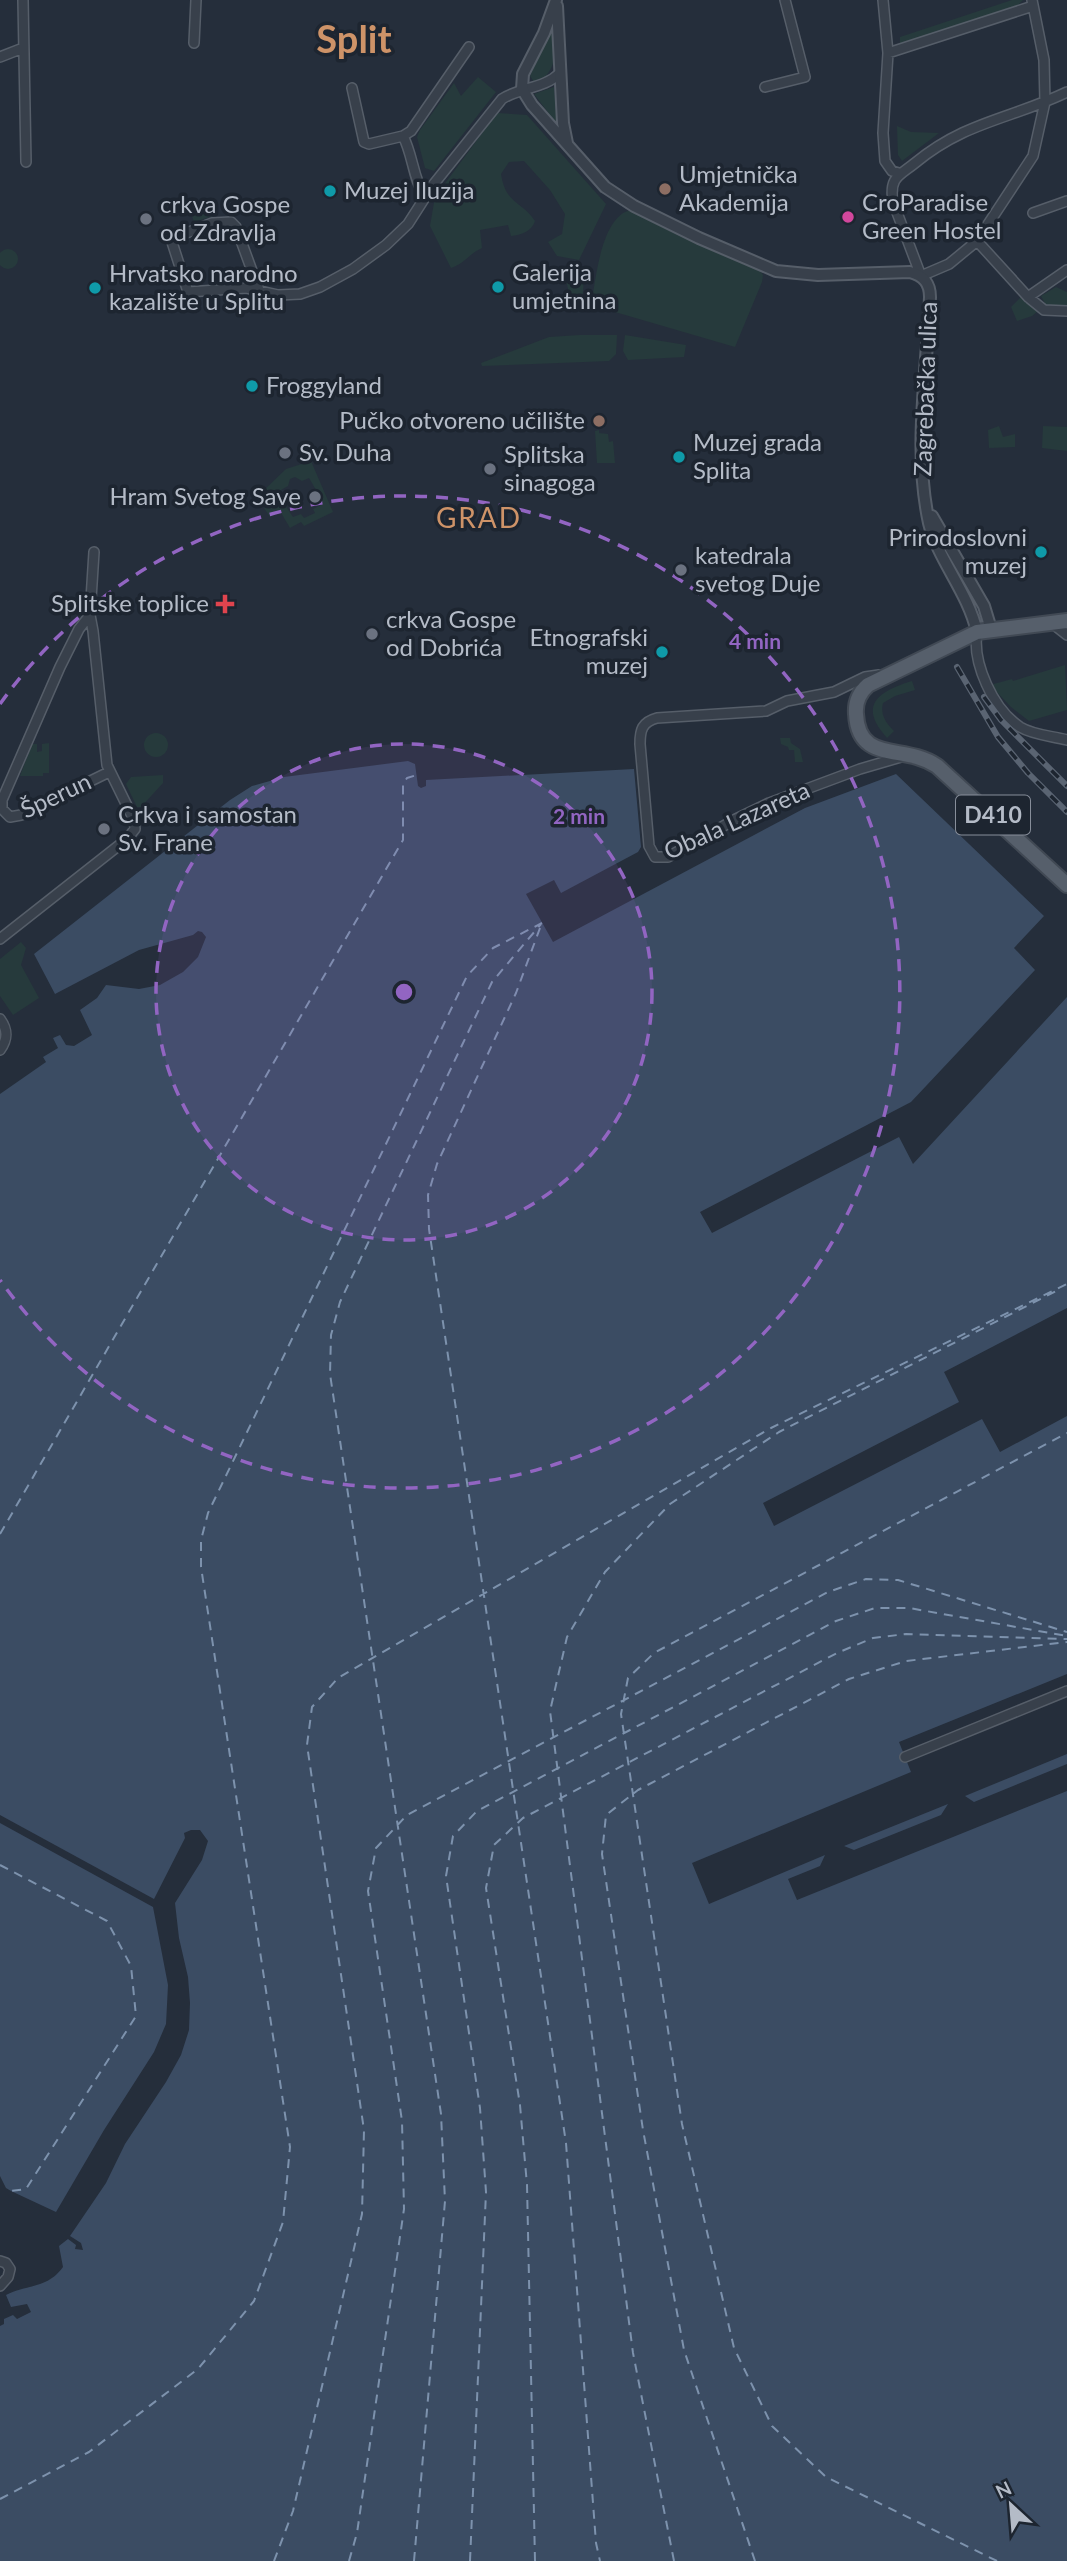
<svg xmlns="http://www.w3.org/2000/svg" width="1067" height="2561" viewBox="0 0 1067 2561" font-family="Lato,sans-serif">
<style>
.green{fill:#263a3c;fill-rule:evenodd}
.water{fill:#3b4c63}
.lines{fill:none;stroke-linecap:round;stroke-linejoin:round}
.ferry{stroke:#7d92ad;stroke-width:2;stroke-dasharray:9 7;stroke-linecap:butt}
.minor-casing{stroke:#565e69;stroke-width:12}
.tertiary-casing{stroke:#565e69;stroke-width:14}
.primary-casing{stroke:#414954;stroke-width:18}
.minor{stroke:#38404b;stroke-width:9}
.tertiary{stroke:#38404b;stroke-width:10}
.primary{stroke:#565f6b;stroke-width:14}
.rail-casing{stroke:#5a6472;stroke-width:6}
.rail{stroke:#1d2530;stroke-width:3.5;stroke-dasharray:10;stroke-linecap:butt}
.ring{fill:none;stroke:#9265c2;stroke-width:3.5;stroke-dasharray:12 9}
.education-dot{fill:#8d6e63;stroke:#1d2530;stroke-width:2.5}
.culture-dot{fill:#0f9aa8;stroke:#1d2530;stroke-width:2.5}
.hotel-dot{fill:#d1479c;stroke:#1d2530;stroke-width:2.5}
.worship-dot{fill:#6b7280;stroke:#1d2530;stroke-width:2.5}
.health-dot{fill:#e0444e;stroke:#1d2530;stroke-width:2.5}
.labels{text-anchor:middle;stroke-width:7;stroke-linejoin:round;paint-order:stroke}
.shield{fill:#1d2530;stroke:#878e9a;stroke-width:2}
.shield-label{font-size:23px;font-weight:bold;fill:#b4bbc7}
.poi-label{font-size:24px;fill:#b4bbc7;stroke:#1d2530;text-anchor:start}
.street-label{font-size:24px;fill:#b4bbc7;stroke:#1d2530}
.quarter-label{font-size:28px;letter-spacing:2px;fill:#ce9368;stroke:#1d2530}
.town-label{font-size:38px;font-weight:bold;fill:#ce9368;stroke:#1d2530}
.centre{fill:#9265c2;stroke:#1d2530;stroke-width:3.5}
.ring-label{font-size:21px;text-anchor:middle;font-weight:bold;fill:#9265c2;stroke:#1d2530;stroke-width:7;stroke-linejoin:round;paint-order:stroke}
</style>
<rect width="100%" height="100%" fill="#252e3b"/>
<path class="green" d="M1012,0H1023L1018,5L900,44V37Z
M553,21C558,40 559,77 534,82L530,76Z
M478,77L496,92L434,171L425,168L417,137L420,130L454,83L461,96Z
M554,87L557,124L534,94Z
M497,113L527,115L606,204L579,260L557,256L548,242L562,234L565,214L550,190L524,161L509,162L501,174C506,205 521,200 535,221C532,231 521,235 511,236L508,225L480,230L482,248C470,253 464,264 451,268L430,226L435,197Z
M897,126L911,132L939,133L902,161L898,155Z
M211,203L213,216L194,222L189,207Z
M631,210L709,249L759,270L763,275L762,282L735,347L591,305C596,279 601,216 631,210Z
M-2 259a10 10 0 1 1 20 0a10 10 0 1 1-20 0Z
M563,267H578L584,278L582,305L572,306Z
M1056,287L1067,292V307H1047L1041,296Z
M1022,296L1038,311L1032,316L1017,321L1011,307Z
M580,335H617L616,354L609,361L482,366L481,363L549,337Z
M625,335L686,345L684,357L628,360L623,351Z
M999,426L1003,437L1015,434V447L989,448L988,430Z
M1043,426L1067,427V451L1042,448Z
M599,430V433L608,434L609,442L613,441L615,463H597L595,431Z
M311,461L333,512L304,526L301,522L290,528L280,511L270,517L264,508L271,503L262,492L286,469ZM295,477L302,481L309,478L319,495L321,505L313,509L315,513L304,518L301,514L293,517L287,508L281,490L288,486L290,479Z
M1065,665L1067,710L1029,721L1011,707L990,685L1012,679L1013,681Z
M912,681L915,690L895,696L883,703C880,715 886,723 894,731L887,738C857,705 879,691 912,681Z
M144 745a12 12 0 1 1 24 0a12 12 0 1 1-24 0Z
M780,738H790L791,743L800,749L803,762H795L794,750H789L788,747L781,744Z
M49,743V773H43V776H20L32,744H37V752L42,751V744Z
M163,775V783L141,807H137L126,784L131,777Z
M21,942L26,948L21,965L39,998L13,1015L0,996V959Z"/>
<path class="water" d="M408,761L415,764L418,786L421,788L426,786V780L634,769L641,847L638,852L561,893L554,880L526,894L553,942L805,808L896,774L1044,916L1014,948L1035,970L911,1102L700,1212L712,1233L899,1137L913,1164L1067,997V1308L944,1372L959,1402L763,1503L774,1526L982,1419L1000,1452L1067,1416V1674L899,1742L911,1772L692,1863L709,1904L825,1855L820,1866L788,1879L797,1900L1067,1791V2561H0V2326L4,2324V2319L13,2315L17,2319L31,2312L27,2304L11,2307L6,2295C28,2284 47,2289 63,2267L59,2246L68,2239L76,2245L75,2249L83,2250L81,2243L70,2236L106,2183L125,2144L166,2082L181,2055L189,2030L190,2003L188,1977L179,1938L175,1903L202,1860L208,1841L200,1830H191L184,1833L185,1838L154,1899L0,1815V1094L46,1062L43,1057L58,1048L53,1038L60,1035L66,1045L74,1046L92,1035L80,1010L97,998L106,985L139,989L160,985L183,972L198,957L206,937L202,932L198,931L193,935L139,950L55,994L34,954L230,800L252,786L284,777Z
M1067,1754V1764L974,1802L965,1796Z
M948,1804L941,1815L854,1850L844,1846Z
M0,1823L153,1907L168,1985L166,2024L154,2052L104,2130L56,2212L11,2191L6,2188L0,2176Z"/>
<g class="lines">
<path class="ferry" d="M540,928L516,993L437,1164L428,1195L429,1229L566,2143L596,2543L600,2561
M0,1534L403,840V784L407,778L417,775
M0,1865L107,1921L131,1966L136,2016L26,2189L11,2191
M0,2499L89,2452L198,2369L254,2301L283,2222L290,2147L201,1567V1540L208,1513L467,976L493,948L542,923
M274,2561L293,2511L362,2214L364,2130L307,1745L312,1707L338,1678L771,1428L1067,1284
M349,2561L357,2533L404,2209L402,2121L368,1891L376,1848L407,1815L828,1592L866,1579L898,1580L1067,1632
M414,2561L445,2201L441,2114L330,1374L331,1335L340,1302L492,982L541,924
M470,2561L486,2192L480,2108L446,1876L453,1836L477,1811L836,1621L875,1608H909L1067,1636
M535,2561L527,2185L520,2105L486,1888L494,1845L523,1818L837,1653L873,1638L906,1634L1067,1639
M674,2561L633,2353L550,1711L567,1637L605,1572L670,1504L779,1432L1060,1289
M755,2561L684,2350L643,2130L602,1854L606,1815L638,1790L849,1679L906,1661L1067,1642
M997,2561L826,2477L772,2426L734,2348L682,2124L621,1714L628,1678L654,1653L1067,1433"/>
<defs>
<path id="minor" d="M23,0L26,162
M883,0L888,53L883,133L885,161L892,171L899,173
M1032,0L1044,60L1045,102L1033,156L977,241L949,264L921,276L893,202C889,177 899,176 915,163C966,121 1011,119 1067,92
M194,43L196,0
M888,53L1033,6
M0,57L23,48
M765,87L805,77L785,0
M352,88L364,142L369,144L403,136L411,131L469,47
M403,136C413,155 413,179 425,197
M1033,213L1067,201
M977,241L1028,297L1044,310L1067,311
M259,290L236,227L231,222L212,223L171,239L188,292L246,288L278,295L300,294L320,287L353,269L386,245L408,224L433,185L502,99C520,87 544,89 560,73
M1028,297L1067,270
M90,615L79,629L60,667L2,800V809L10,817L21,815L109,772
M1053,624L1067,635
M977,632C972,663 993,709 1020,727C1033,735 1052,736 1067,740
M879,675L865,677L834,692L787,701L766,711L657,718C642,722 640,730 640,744L649,846L655,857H668L736,819L769,803L860,769L901,757
M0,939L127,839L135,829L134,820L107,765L93,631L90,615L94,552
M0,1019C8,1030 8,1039 0,1050
M905,1757L1067,1691
M0,2261L6,2263L10,2269L8,2277L0,2286"/>
<path id="tertiary" d="M556,0L544,33L523,74L522,89L532,105L605,187L634,206L699,238L776,271L818,275L910,272C924,276 930,283 930,297C927,372 913,450 929,523C938,560 968,592 977,632
M557,6L563,123L567,143
M932,516L984,606L991,629"/>
<path id="primary" d="M1067,621L977,632L868,685C859,693 855,702 856,714C858,755 889,749 917,757C924,759 931,762 937,766L1067,885"/>
</defs>
<use href="#minor" class="minor-casing"/>
<use href="#tertiary" class="tertiary-casing"/>
<use href="#primary" class="primary-casing"/>
<use href="#minor" class="minor"/>
<use href="#tertiary" class="tertiary"/>
<use href="#primary" class="primary"/>
<defs>
<path id="rail" d="M957,667L998,737L1028,773L1067,812
M984,697L1001,720L1067,786"/>
</defs>
<use href="#rail" class="rail-casing"/>
<use href="#rail" class="rail"/>
</g>
<circle cx="404" cy="992" r="248" fill="#9265c2" fill-opacity=".12"/>
<g class="ring">
<circle cx="404" cy="992" r="248"/>
<path d="M0 704A496 496 0 1 1 0 1280"/>
</g>
<g class="education-dot">
<circle cx="665" cy="189" r="7"/>
<circle cx="599" cy="421" r="7"/>
</g>
<g class="culture-dot">
<circle cx="330" cy="191" r="7"/>
<circle cx="498" cy="287" r="7"/>
<circle cx="95" cy="288" r="7"/>
<circle cx="252" cy="386" r="7"/>
<circle cx="679" cy="457" r="7"/>
<circle cx="1041" cy="552" r="7"/>
<circle cx="662" cy="652" r="7"/>
</g>
<circle class="hotel-dot" cx="848" cy="217" r="7"/>
<g class="worship-dot">
<circle cx="146" cy="219" r="7"/>
<circle cx="285" cy="453" r="7"/>
<circle cx="490" cy="469" r="7"/>
<circle cx="315" cy="497" r="7"/>
<circle cx="681" cy="570" r="7"/>
<circle cx="372" cy="634" r="7"/>
<circle cx="104" cy="829" r="7"/>
</g>
<path class="health-dot" d="M221.5 593.5h7v7h7v7h-7v7h-7v-7h-7v-7h7z"/>
<g class="labels">
<rect class="shield" x="956" y="795.5" width="74" height="39" rx="5"/>
<g class="shield-label">
<text x="993" y="823">D410</text>
</g>
<g class="poi-label">
<text x="679" y="183">Umjetnička<tspan x="679" dy="28">Akademija</tspan></text>
<text x="344" y="199">Muzej Iluzija</text>
<text x="862" y="211">CroParadise<tspan x="862" dy="28">Green Hostel</tspan></text>
<text x="160" y="213">crkva Gospe<tspan x="160" dy="28">od Zdravlja</tspan></text>
<text x="512" y="281">Galerija<tspan x="512" dy="28">umjetnina</tspan></text>
<text x="109" y="282">Hrvatsko narodno<tspan x="109" dy="28">kazalište u Splitu</tspan></text>
<text x="266" y="394">Froggyland</text>
<text x="585" y="429" text-anchor="end">Pučko otvoreno učilište</text>
<text x="693" y="451">Muzej grada<tspan x="693" dy="28">Splita</tspan></text>
<text x="299" y="461">Sv. Duha</text>
<text x="504" y="463">Splitska<tspan x="504" dy="28">sinagoga</tspan></text>
<text x="301" y="505" text-anchor="end">Hram Svetog Save</text>
<text x="1027" y="546" text-anchor="end">Prirodoslovni<tspan x="1027" dy="28">muzej</tspan></text>
<text x="695" y="564">katedrala<tspan x="695" dy="28">svetog Duje</tspan></text>
<text x="209" y="612" text-anchor="end">Splitske toplice</text>
<text x="386" y="628">crkva Gospe<tspan x="386" dy="28">od Dobrića</tspan></text>
<text x="648" y="646" text-anchor="end">Etnografski<tspan x="648" dy="28">muzej</tspan></text>
<text x="118" y="823">Crkva i samostan<tspan x="118" dy="28">Sv. Frane</tspan></text>
</g>
<g class="street-label">
<text transform="translate(926 389) rotate(-88)" y="8">Zagrebačka ulica</text>
<text transform="translate(56 796) rotate(-25)" y="8">Šperun</text>
<text transform="translate(737 821) rotate(-24)" y="8">Obala Lazareta</text>
</g>
<g class="quarter-label">
<text x="479" y="528">GRAD</text>
</g>
<g class="town-label">
<text x="354" y="53">Split</text>
</g>
</g>
<circle cx="404" cy="992" r="10" class="centre"/>
<g class="ring-label">
<text x="755" y="649">4 min</text>
<text x="579" y="824">2 min</text>
</g>
<g transform="translate(1011 2505) rotate(334)" stroke="#1d2530" stroke-width="5" paint-order="stroke">
<path d="M0-5L12 26L0 18L-12 26Z" fill="#b4bbc7"/>
<text y="-10" font-size="19" font-weight="bold" text-anchor="middle" fill="#b4bbc7">N</text>
</g>
</svg>
